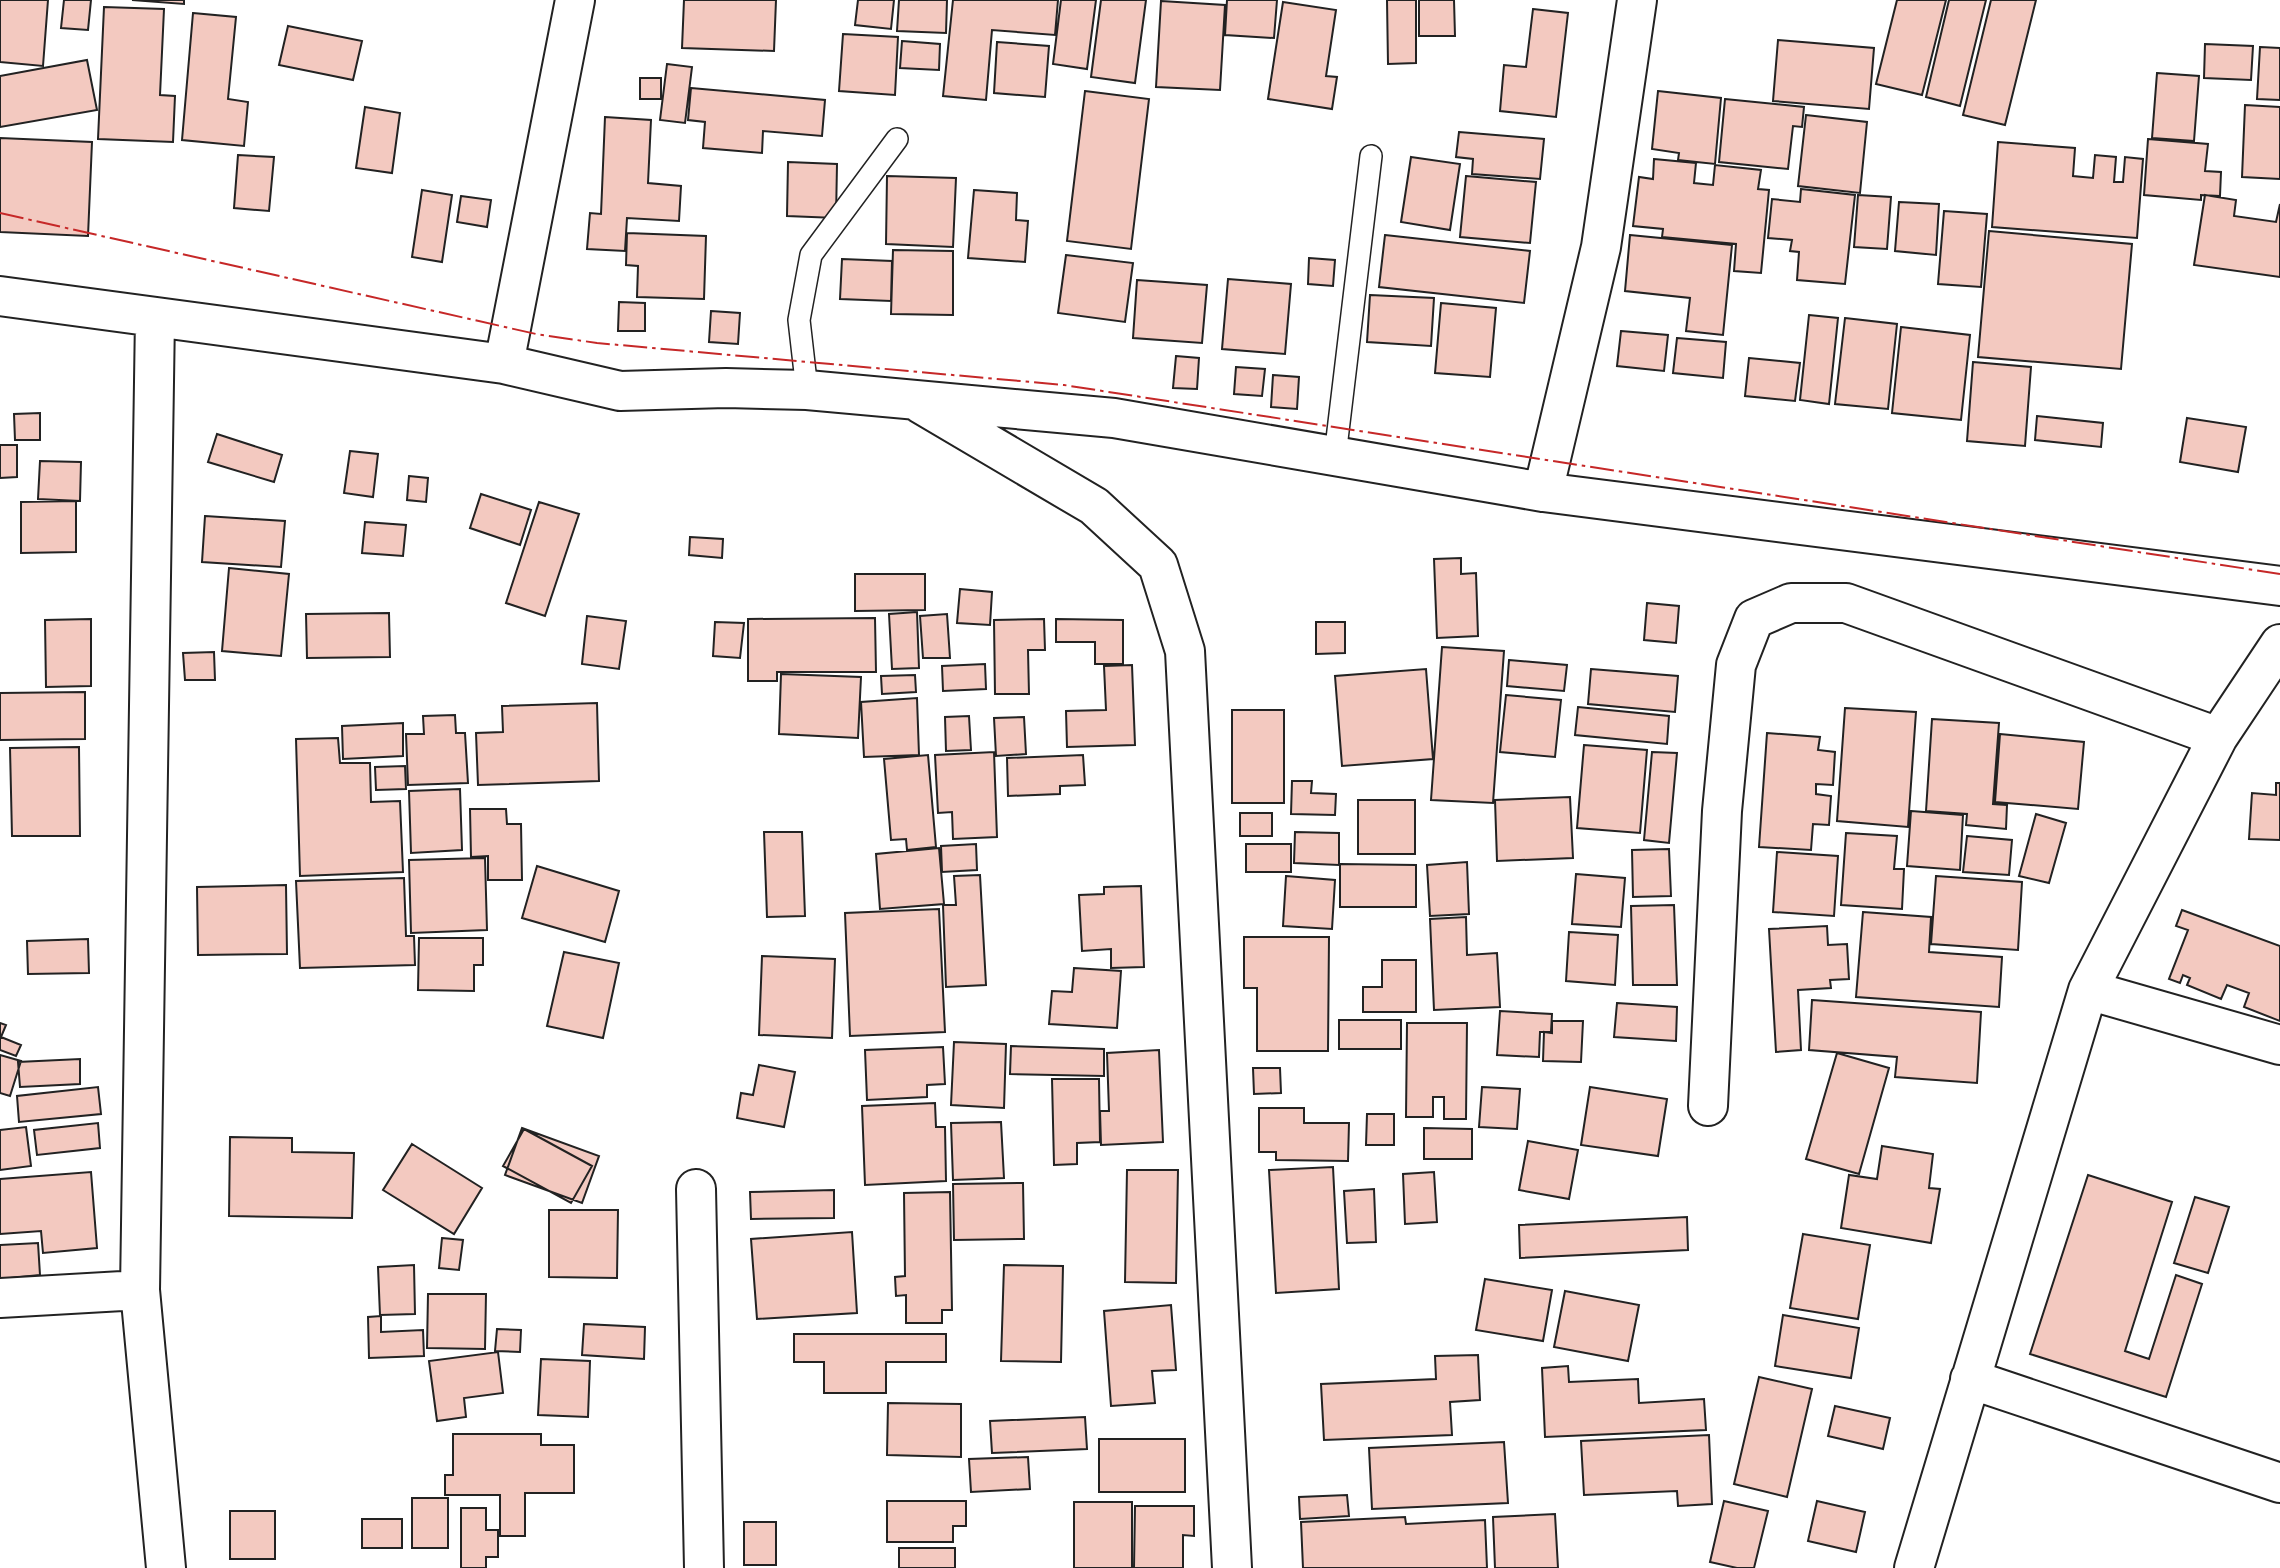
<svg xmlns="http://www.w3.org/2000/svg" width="2280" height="1568" viewBox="0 0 2280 1568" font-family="Arial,sans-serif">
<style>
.building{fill:#f3c9c0;stroke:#222;stroke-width:2}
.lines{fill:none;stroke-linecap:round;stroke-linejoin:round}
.service-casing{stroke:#222;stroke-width:24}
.minor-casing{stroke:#222;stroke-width:42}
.service{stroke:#fff;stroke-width:21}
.minor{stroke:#fff;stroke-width:38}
.power{stroke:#c62828;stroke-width:2;stroke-dasharray:24 5 3.5 5;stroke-linecap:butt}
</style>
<rect width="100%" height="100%" fill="#fff"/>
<path class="building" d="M0,0H48L43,66L0,62Z
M64,0H91L88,30L61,28Z
M132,0H184V4Z
M684,0H776L774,51L682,48Z
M858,0H894L891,29L855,25Z
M899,0H947L946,33L897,31Z
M953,0H1058L1055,35L992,30L986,100L943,96Z
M1061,0H1096L1087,69L1053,64Z
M1101,0H1146L1135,83L1091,77Z
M1227,0H1277L1274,38L1225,35Z
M1387,0H1416V63L1388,64Z
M1419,0H1454L1455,36H1419Z
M1897,0H1946L1922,95L1876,84Z
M1949,0H1986L1960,106L1926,97Z
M1991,0H2036L2005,125L1963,115Z
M1161,1L1225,5L1220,90L1156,87Z
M1283,2L1336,10L1326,76L1337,77L1332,109L1268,99Z
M104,7L164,9L160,95L175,96L173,142L98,139Z
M1533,9L1568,13L1556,117L1500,111L1504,65L1526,67Z
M193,13L236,17L228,99L248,102L244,146L182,140Z
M288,26L362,41L353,80L279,65Z
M843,34L898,37L895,95L839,91Z
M1778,40L1874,48L1869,109L1773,101Z
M902,41L940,44L939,70L900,68Z
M997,42L1049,46L1045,97L994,93Z
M2205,44L2253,46L2251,80L2204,78Z
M2260,47L2280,48V100L2257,99Z
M87,60L97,110L0,127V76Z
M667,64L692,67L685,123L660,120Z
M2157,73L2199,76L2194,141L2152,138Z
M640,78H661V99H640Z
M691,88L825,100L822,136L763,131L762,153L703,148L705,122L688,120Z
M1085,91L1149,99L1131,249L1067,241Z
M1658,91L1721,98L1715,164L1678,160L1679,153L1652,149Z
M1725,99L1804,107L1802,127L1793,126L1788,169L1719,162Z
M2245,105L2280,107V179L2242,177Z
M365,107L400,113L392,173L356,168Z
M1806,115L1867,122L1860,193L1798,186Z
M605,117L651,120L648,183L681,186L679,221L627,218L625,251L587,249L590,213L601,214Z
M1459,132L1544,139L1540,179L1472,174L1473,159L1456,157Z
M0,138L92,142L88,236L0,232Z
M2148,139L2208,144L2205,171L2221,172L2220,196L2201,195V200L2144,195Z
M1998,142L2075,148L2073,176L2093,178L2095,155L2116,157L2114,182H2123L2125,157L2143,159L2137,238L1992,227Z
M238,155L274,157L269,211L234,208Z
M1411,157L1460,164L1450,230L1401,222Z
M1654,159L1696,163L1694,183L1713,185L1715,165L1761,170L1758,189L1769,190L1761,273L1734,271L1736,244L1662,237L1663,229L1633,226L1639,177L1653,179Z
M788,162L837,164L836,218L787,216Z
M887,176L956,178L953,247L886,244Z
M1466,176L1536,182L1530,243L1460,237Z
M1801,189L1855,195L1845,284L1797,280L1799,252L1790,251L1792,240L1768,238L1772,199L1800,202Z
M422,190L452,195L442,262L412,257Z
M974,190L1017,193L1016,220L1028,221L1025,262L968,258Z
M1858,195L1891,197L1887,249L1854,247Z
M2205,195L2236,200L2234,216L2276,222L2280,204V277L2194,265Z
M461,196L491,200L487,227L457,222Z
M1899,202L1939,204L1936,255L1895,251Z
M1944,211L1987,214L1981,287L1938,284Z
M1989,231L2132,244L2121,369L1978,357Z
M627,233L706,236L704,299L637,297L638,266L626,265Z
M1385,235L1530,251L1524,303L1379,287Z
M1630,235L1732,245L1723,335L1686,331L1690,298L1625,291Z
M893,250L953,251V315L891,314Z
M1066,255L1133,263L1125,322L1058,313Z
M1309,258L1335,260L1333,286L1308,284Z
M842,259L892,261L891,301L840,299Z
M1228,279L1291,284L1285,354L1222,349Z
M1137,280L1207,285L1202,343L1133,338Z
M1370,295L1434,298L1431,346L1367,342Z
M619,302L645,303V331H618Z
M1441,303L1496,308L1490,377L1435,373Z
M711,311L740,313L738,344L709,342Z
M1809,315L1838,318L1829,404L1800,400Z
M1845,318L1897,324L1888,409L1835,404Z
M1901,327L1970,335L1961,420L1892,413Z
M1621,331L1668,335L1664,371L1617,366Z
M1677,338L1726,342L1723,378L1673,373Z
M1176,356L1199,358L1197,389L1173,388Z
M1749,358L1800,363L1795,401L1745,396Z
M1973,362L2031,367L2025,446L1967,441Z
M1236,367L1265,369L1262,396L1234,394Z
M1273,375L1299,377L1297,409L1271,407Z
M40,413V440H15L14,414Z
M2037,416L2103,423L2101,447L2035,440Z
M2187,418L2246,427L2238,472L2180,462Z
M217,434L282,455L274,482L208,462Z
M0,445H17V477L0,478Z
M350,451L378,454L373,497L344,493Z
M40,461L81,462L80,501L38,499Z
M409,476L428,478L426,502L407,500Z
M481,494L531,510L520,545L470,528Z
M76,501V552L21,553V502Z
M539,502L579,514L545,616L506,603Z
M205,516L285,521L281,567L202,562Z
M365,522L406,525L403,556L362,553Z
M690,537L723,539L722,558L689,555Z
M1461,558V574L1476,573L1478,636L1437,638L1434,559Z
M229,568L289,574L281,656L222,651Z
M855,574H925V610L855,611Z
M960,589L992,592L990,625L957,623Z
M1647,603L1679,606L1676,643L1644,640Z
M917,612L919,668L892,669L889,614Z
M389,613L390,657L307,658L306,614Z
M947,614L950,658H923L920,616Z
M587,616L626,621L619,669L582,664Z
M875,618L876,672H777V681H748V619Z
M91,619V686L46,687L45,620Z
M1044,619L1045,650H1028L1029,694H995L994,620Z
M1056,619L1123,620V664H1095V642H1056Z
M715,622L744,623L740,658L713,656Z
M1316,622H1345V653L1316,654Z
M1442,647L1504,651L1493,803L1431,800Z
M214,652L215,680H185L183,653Z
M1509,660L1567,665L1564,691L1507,686Z
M985,664L986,689L943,691L942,666Z
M1132,665L1135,745L1067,747L1066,711L1106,710L1104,666Z
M1426,669L1433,759L1342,766L1335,676Z
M1591,669L1678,676L1675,712L1588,704Z
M781,674L861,677L858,738L779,734Z
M915,675L916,692L882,694L881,676Z
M85,692V739L0,740V693Z
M1506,695L1561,700L1555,757L1500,752Z
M917,698L919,755L864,757L861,702Z
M597,703L599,781L478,785L476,733L503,732L502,706Z
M1578,707L1669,716L1667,744L1575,735Z
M1845,708L1916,712L1908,827L1837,821Z
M1232,710H1284V803H1232Z
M455,715L456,733H465L468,783L408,785L406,734H424L423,716Z
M969,716L971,750L946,751L945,717Z
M1024,717L1026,754L996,756L994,718Z
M1932,719L1999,723L1993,804L2007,805L2006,829L1966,825L1967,814L1926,811Z
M403,723V756L343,759L342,726Z
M1767,733L1820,737L1818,750L1835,752L1833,785L1816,784V794L1831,796L1829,825L1813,824L1811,850L1759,847Z
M2000,734L2084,742L2078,809L1995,802Z
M338,738L340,763H370L371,802L400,801L403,872L300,876L296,739Z
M1584,745L1647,750L1640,833L1577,828Z
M79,747L80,836H12L10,748Z
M994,752L997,837L953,839L952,812L938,813L935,755Z
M1652,752L1677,753L1669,843L1644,840Z
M928,755L936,847L907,850L906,839L891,840L884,759Z
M1083,755L1085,785L1060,786V794L1008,796L1007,758Z
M405,766L406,789L376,790L375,767Z
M1292,781H1312L1311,793L1336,794L1335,815L1291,814Z
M2276,783H2280V840L2249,839L2252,793L2276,795Z
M460,789L462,850L411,853L409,791Z
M1570,797L1573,858L1497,861L1495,800Z
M1358,800H1415V854H1358Z
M470,809H506L507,824H521L522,880H488V856L471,857Z
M1911,811L1963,815L1960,870L1907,866Z
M1240,813H1272V836H1240Z
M2036,814L2066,823L2049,883L2019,876Z
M764,832H802L805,916L767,917Z
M1295,832L1339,833V865L1294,863Z
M1846,833L1897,836L1894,869H1904L1902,909L1841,905Z
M1967,836L2012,840L2009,875L1963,872Z
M976,844L977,870L942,872L941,846Z
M1246,844H1291V872H1246Z
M939,848L944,904L880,909L876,854Z
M1669,849L1671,896L1633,897L1632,850Z
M1777,852L1838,856L1834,916L1773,912Z
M485,858L487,930L411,933L409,860Z
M1467,862L1469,914L1430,916L1427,865Z
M1340,864L1416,865V907H1340Z
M537,866L619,891L605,942L522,918Z
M1576,874L1625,878L1621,927L1572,924Z
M980,875L986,985L946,987L943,905H956L954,876Z
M1286,876L1335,880L1332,929L1283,926Z
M1936,876L2022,882L2018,950L1931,944Z
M404,878L406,936H414L415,965L300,968L296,881Z
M286,885L287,954L198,955L197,887Z
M1141,886L1144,967L1111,968V949L1082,951L1079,895L1104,894V887Z
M1674,905L1677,985H1633L1631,906Z
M939,909L945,1032L850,1036L845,913Z
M2182,910L2280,946V1021L2244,1007L2249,993L2227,985L2221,999L2187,985L2190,978L2183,975L2180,983L2169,979L2188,930L2176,926Z
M1863,912L1931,917L1929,952L2002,957L1999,1007L1856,997Z
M1466,917L1467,955L1497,953L1500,1007L1434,1010L1430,919Z
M1827,926L1828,945L1847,944L1849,979L1830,980L1831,988L1798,990L1801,1050L1776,1052L1769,929Z
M1569,932L1618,935L1615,985L1566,981Z
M1244,937H1329L1328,1051H1257V988H1244Z
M419,938H483V965H474V991L418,990Z
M88,939L89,973L28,974L27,941Z
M564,952L619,963L603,1038L547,1026Z
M762,956L835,959L832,1038L759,1035Z
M1382,960H1416V1012H1363V987H1382Z
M1074,968L1121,971L1117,1028L1049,1024L1052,991L1072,992Z
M1812,1000L1981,1012L1977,1083L1895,1077L1897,1057L1809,1050Z
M1617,1003L1677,1007L1676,1041L1614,1037Z
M1500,1011L1552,1014L1551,1032H1540L1539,1057L1497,1055Z
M1339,1020H1401V1049H1339Z
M1552,1021H1583L1581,1062L1543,1061L1544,1032L1552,1033Z
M0,1023L6,1025L1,1037L21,1045L16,1056L0,1050Z
M1407,1023H1467L1466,1119H1444V1097H1433V1117H1406Z
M954,1042L1006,1044L1004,1108L951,1105Z
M1011,1046L1104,1049V1076L1010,1074Z
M943,1047L945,1084L927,1085V1097L867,1100L865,1050Z
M1159,1050L1163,1142L1101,1145L1100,1111H1109L1107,1053Z
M1837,1053L1889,1068L1859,1174L1806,1159Z
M0,1055L21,1061L10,1096L0,1093Z
M80,1059V1084L20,1087L18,1062Z
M759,1065L795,1072L784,1127L737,1118L741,1093L753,1095Z
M1253,1068H1280L1281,1093L1254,1094Z
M1052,1079H1099L1100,1142L1077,1143V1164L1054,1165Z
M98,1087L101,1114L19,1122L17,1096Z
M1482,1087L1520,1089L1517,1129L1479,1127Z
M1590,1087L1667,1099L1658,1156L1581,1145Z
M935,1103L936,1127H945L946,1181L865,1185L862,1106Z
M1259,1108H1304V1123H1349L1348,1161L1276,1160V1152H1259Z
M1367,1114H1394V1145H1366Z
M1001,1122L1004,1178L953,1180L951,1123Z
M98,1123L100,1148L37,1155L34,1130Z
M26,1127L31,1166L0,1170V1130Z
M522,1128L599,1156L582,1203L505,1175Z
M1424,1128L1472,1129V1159H1424Z
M524,1129L592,1166L571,1203L503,1166Z
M230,1137L292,1138V1152L354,1153L352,1218L229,1216Z
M1528,1141L1578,1150L1569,1199L1519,1190Z
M412,1144L482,1188L454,1234L383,1190Z
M1882,1146L1933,1154L1929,1188L1940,1189L1931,1243L1841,1228L1849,1175L1877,1179Z
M1333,1167L1339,1289L1276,1293L1269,1170Z
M1127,1170H1178L1176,1283L1125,1282Z
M91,1172L97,1248L43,1253L41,1231L0,1234V1179Z
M1434,1172L1437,1222L1405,1224L1403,1174Z
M2088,1175L2172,1202L2125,1351L2149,1359L2176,1275L2202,1284L2166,1397L2030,1354Z
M1023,1183L1024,1239L954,1240L953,1184Z
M1374,1189L1376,1242L1347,1243L1344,1191Z
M834,1190V1218L751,1219L750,1192Z
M950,1192L952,1310H942V1323H906V1295L896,1296L895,1277L905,1276L904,1193Z
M2195,1197L2229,1207L2208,1273L2174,1263Z
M549,1210H618L617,1278L549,1277Z
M1687,1217L1688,1250L1520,1258L1519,1225Z
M852,1232L857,1313L757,1319L751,1239Z
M1803,1234L1870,1245L1858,1319L1790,1308Z
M442,1238L463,1240L459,1270L439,1268Z
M38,1243L40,1275L0,1279V1245Z
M414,1265L415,1314L380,1315L378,1267Z
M1004,1265L1063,1266L1061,1362L1001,1361Z
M1485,1279L1552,1290L1543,1341L1476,1330Z
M1565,1291L1639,1305L1628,1361L1554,1347Z
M428,1294H486L485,1349L427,1348Z
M1171,1305L1176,1370L1152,1371L1155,1403L1111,1406L1104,1311Z
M1783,1315L1859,1328L1851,1378L1775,1366Z
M381,1316V1332L423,1330L424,1356L369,1358L368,1317Z
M584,1324L645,1327L644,1359L582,1355Z
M497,1329L521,1330L520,1352L495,1351Z
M794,1334H946V1362H886V1393H824V1362H794Z
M498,1352L503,1393L464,1398L466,1417L437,1421L429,1361Z
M1478,1355L1480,1400L1450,1402L1452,1435L1324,1440L1321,1384L1436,1379L1435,1356Z
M541,1359L590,1361L588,1417L538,1415Z
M1568,1366L1569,1382L1638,1379L1639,1403L1704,1399L1706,1430L1545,1437L1542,1368Z
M1759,1377L1812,1389L1787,1497L1734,1484Z
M888,1403L961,1404V1457L887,1455Z
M1835,1406L1890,1418L1883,1449L1828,1436Z
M1085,1417L1087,1449L992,1453L990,1421Z
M453,1434H541V1445H574V1493H525V1536H500V1495H445V1475H453Z
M1709,1435L1712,1504L1678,1506L1677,1491L1584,1495L1581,1441Z
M1099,1439H1185V1492H1099Z
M1504,1442L1508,1503L1372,1509L1369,1448Z
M1028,1457L1030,1489L971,1492L969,1459Z
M1347,1495L1349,1516L1300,1519L1299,1497Z
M412,1498H448V1548H412Z
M887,1501H966V1526H953V1542H887Z
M1724,1501L1768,1511L1754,1568H1737L1710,1562Z
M1817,1501L1865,1512L1856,1552L1808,1541Z
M1074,1502H1132V1568H1074Z
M1135,1506H1194V1536L1183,1535V1568H1134Z
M461,1508H486V1530H498V1557H486V1568H461Z
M230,1511H275V1559H230Z
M1555,1514L1558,1568H1495L1493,1517Z
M1405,1517L1406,1524L1485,1520L1487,1568H1303L1301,1522Z
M362,1519H402V1548H362Z
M744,1522H776V1565H744Z
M899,1548H955V1568H899Z"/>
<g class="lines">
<defs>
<path id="service" d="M807,390L799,320L811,255L897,139
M1335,456L1371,156"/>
<path id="minor" d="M0,296L504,364L620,391L726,388L807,390L1114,418L1543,492L2280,586
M155,317L140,1290L166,1568
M504,364L575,0
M921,404L1094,506L1158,565L1185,651L1232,1568
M1543,492L1601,247L1637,0
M2088,990L2280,1045
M1708,1106L1722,811L1736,665L1754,619L1791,603H1846L2218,737
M696,1189L704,1568
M0,1298L140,1290
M1970,1379L2280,1483
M1914,1568L2088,990L2218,737L2280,644"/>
</defs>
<use href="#service" class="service-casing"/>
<use href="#minor" class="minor-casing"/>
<use href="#service" class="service"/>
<use href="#minor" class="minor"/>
<path class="power" d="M0,213L536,334L597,343L1064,385L2280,574"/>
</g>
</svg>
